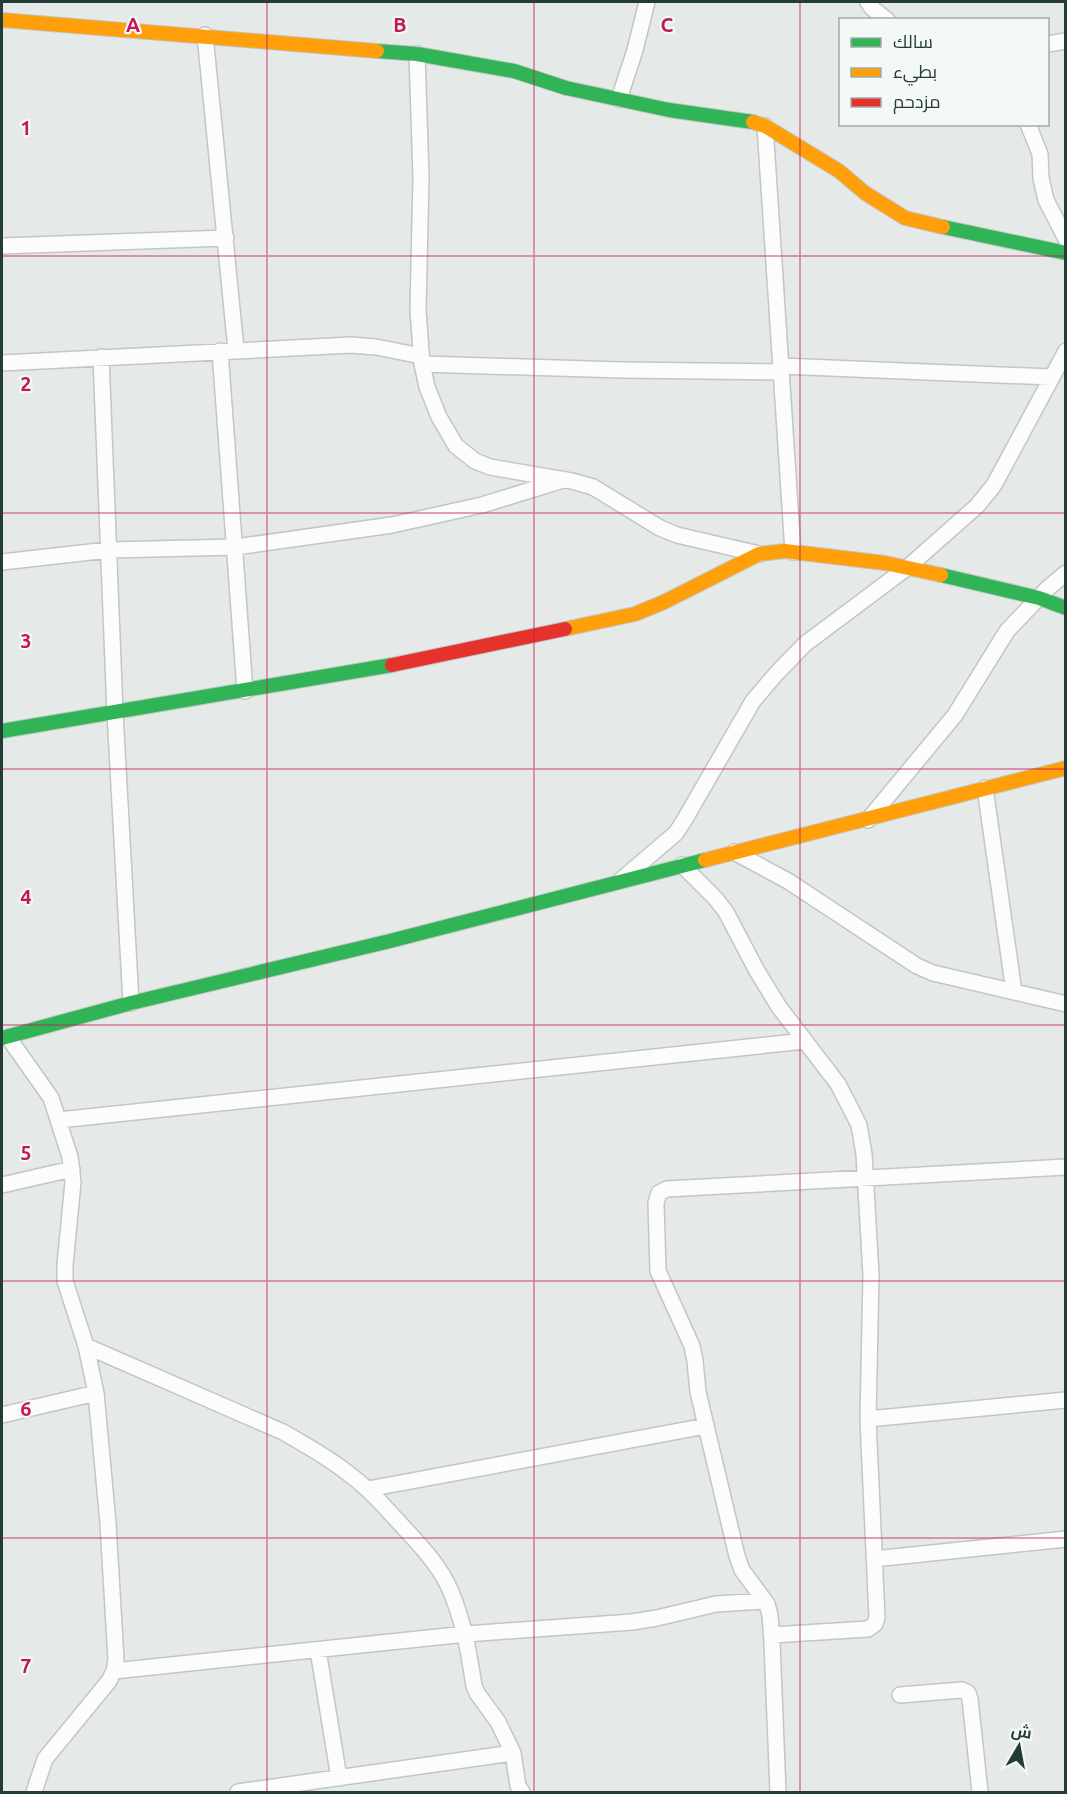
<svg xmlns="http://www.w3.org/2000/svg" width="1067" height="1794" viewBox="0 0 1067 1794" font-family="Ubuntu,Cairo,sans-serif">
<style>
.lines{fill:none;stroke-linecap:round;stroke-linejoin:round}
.street-casing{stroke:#c2c6c4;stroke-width:18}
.fast-casing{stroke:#c1c7c5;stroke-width:16}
.slow-casing{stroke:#c1c7c5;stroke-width:16}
.jam-casing{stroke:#c1c7c5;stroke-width:16}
.street{stroke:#fbfcfb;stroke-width:15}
.fast{stroke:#30b455;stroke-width:14}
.slow{stroke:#ff9f0a;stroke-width:14}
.jam{stroke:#e5322d;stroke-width:14}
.grid{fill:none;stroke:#c2185b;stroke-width:1.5;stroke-opacity:0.55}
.grid-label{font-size:20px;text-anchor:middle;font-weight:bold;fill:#c2185b;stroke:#f4f8f6;stroke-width:4.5;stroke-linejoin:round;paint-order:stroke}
</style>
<rect width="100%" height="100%" fill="#e5e9e7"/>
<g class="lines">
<defs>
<path id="street" d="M868,2L872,8L887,20
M205,35L236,350
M1048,44L1066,41
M417,54L421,177L418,310L422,364L427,387L439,417L456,446L475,461L490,467L572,481L593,487L660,528L677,535L759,554
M619,99L635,50L647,2
M1028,124L1040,154L1041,178L1046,200L1066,239
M765,126L793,552
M2,246L226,238
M220,351L245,691
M101,357L115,713L131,1003
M2,363L351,345L376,347L421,356
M422,364L622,370L781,372
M781,366L1051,377
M2,562L108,550L236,547L392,525L482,505L560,481
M985,788L1014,992
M868,820L955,715L1007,631L1048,588L1066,573
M734,852L788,881L917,966L933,973L1066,1004
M682,865L716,899L726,912L757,971L779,1007L838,1084L859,1125L864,1154L871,1275L868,1419L877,1618L875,1624L868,1629L772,1635
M621,880L676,833L685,819L753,701L776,674L805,644L908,567L977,506L994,485L1066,351
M8,1037L51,1098L70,1157L73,1182L65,1265V1281L86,1346L96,1393L108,1523L116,1660L114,1671L109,1681L45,1759L34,1792
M59,1120L805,1041
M2,1185L72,1169
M86,1346L283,1432C313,1449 342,1466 367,1489C381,1502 393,1516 405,1529C422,1547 442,1569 451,1592C464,1623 469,1653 474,1686L477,1693L498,1722L513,1753L518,1786L522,1792
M2,1415L96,1393
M868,1419L1066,1400
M368,1489L706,1426
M874,1559L1066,1539
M318,1650L339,1778
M114,1671L466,1634L632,1622L657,1618L716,1604L765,1601
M900,1695L962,1690L968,1693L970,1699L980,1792
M238,1792L513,1753
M778,1792L772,1643L770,1615L767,1604L742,1570L737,1556L698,1392L695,1361L692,1346L658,1271L656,1203L659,1193L667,1189L1066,1167"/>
<path id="fast" d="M377,51L417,54L514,71L566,88L669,110L753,122
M943,227L1066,253
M941,575L1039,598L1066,608
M2,731L392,665
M2,1038L131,1003L390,941L705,860"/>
<path id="slow" d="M2,20L377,51
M753,122L765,126L839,171L865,193L905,218L943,227
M565,629L635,614L664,602L759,554L785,551L885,563L941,575
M705,860L1066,768"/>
<path id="jam" d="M392,665L565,629"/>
</defs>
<use href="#street" class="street-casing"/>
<use href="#fast" class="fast-casing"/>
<use href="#slow" class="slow-casing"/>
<use href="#jam" class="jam-casing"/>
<use href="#street" class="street"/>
<use href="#fast" class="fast"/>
<use href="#slow" class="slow"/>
<use href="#jam" class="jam"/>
</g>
<path class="grid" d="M267,2V1792M534,2V1792M800,2V1792M2,256H1066M2,513H1066M2,769H1066M2,1025H1066M2,1281H1066M2,1538H1066"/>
<g class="grid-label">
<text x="133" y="32">A</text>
<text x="400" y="32">B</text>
<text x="667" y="32">C</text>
<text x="26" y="135">1</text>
<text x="26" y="391">2</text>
<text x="26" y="648">3</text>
<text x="26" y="904">4</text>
<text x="26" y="1160">5</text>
<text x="26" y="1416">6</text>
<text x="26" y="1673">7</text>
</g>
<rect width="1067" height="1794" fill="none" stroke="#253b37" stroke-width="6"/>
<rect x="839" y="18" width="210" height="108" fill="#f4f8f6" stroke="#a1acaa" stroke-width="1.5"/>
<rect x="851" y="38" width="30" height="9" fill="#30b455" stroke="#a1acaa" stroke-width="1.5"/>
<text x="893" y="48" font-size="18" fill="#253b37">سالك</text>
<rect x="851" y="68" width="30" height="9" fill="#ff9f0a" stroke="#a1acaa" stroke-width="1.5"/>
<text x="893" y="78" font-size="18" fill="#253b37">بطيء</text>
<rect x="851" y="98" width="30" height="9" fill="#e5322d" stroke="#a1acaa" stroke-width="1.5"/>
<text x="893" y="108" font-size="18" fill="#253b37">مزدحم</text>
<g transform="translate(1019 1746) rotate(10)" stroke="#f4f8f6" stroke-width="4.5" paint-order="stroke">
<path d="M0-4.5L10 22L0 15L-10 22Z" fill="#253b37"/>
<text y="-9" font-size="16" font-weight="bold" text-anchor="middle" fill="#253b37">ش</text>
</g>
</svg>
